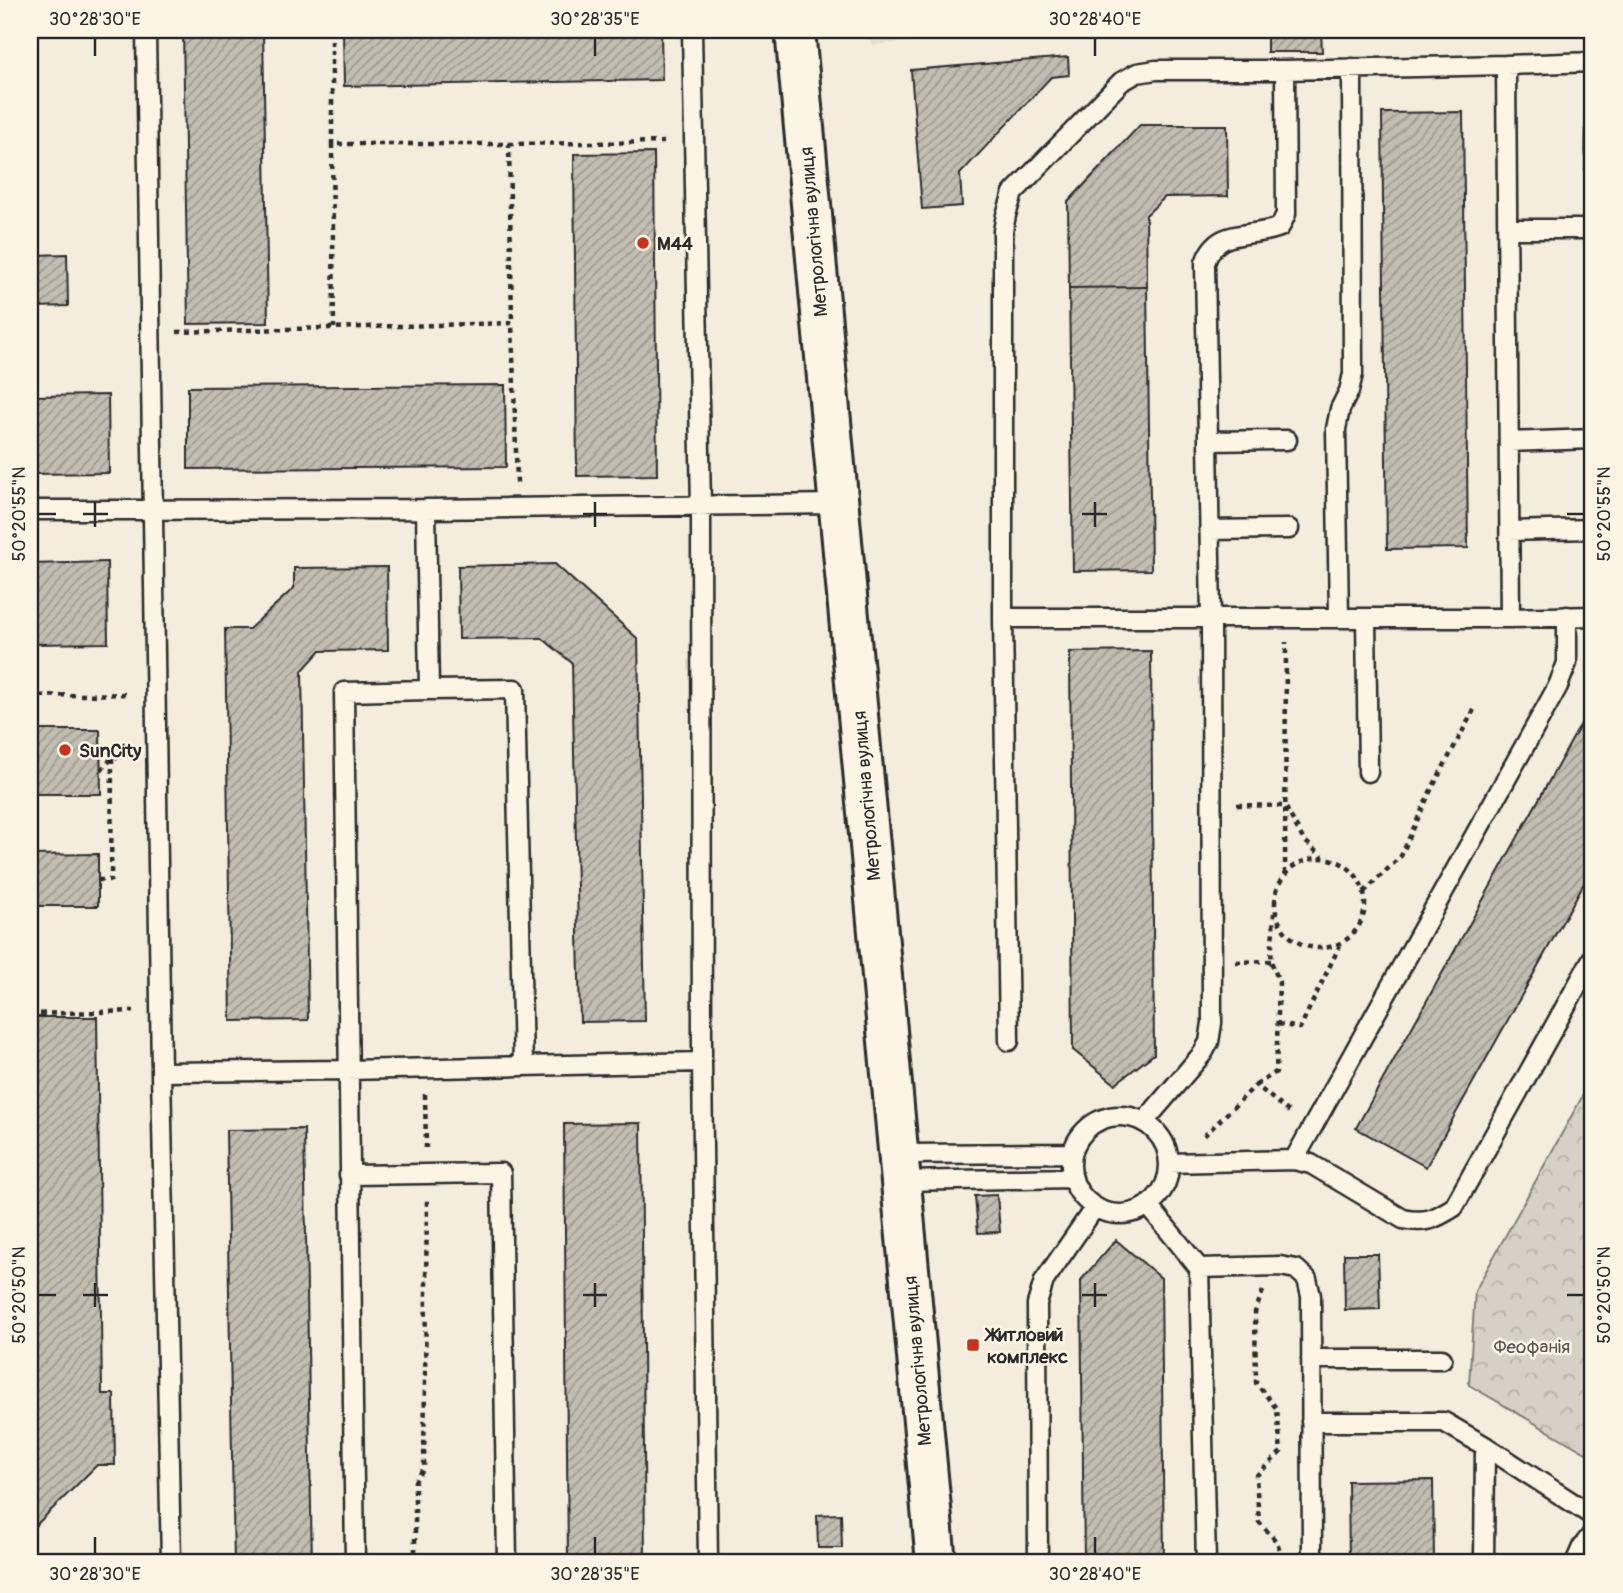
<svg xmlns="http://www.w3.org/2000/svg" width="1623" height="1593" viewBox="0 0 1623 1593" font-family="Pangolin,sans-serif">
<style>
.built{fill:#e5dfd0}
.forest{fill:url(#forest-crowns);stroke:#807e78;stroke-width:2}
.building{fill:url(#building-hatch);stroke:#2b2b2b;stroke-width:2}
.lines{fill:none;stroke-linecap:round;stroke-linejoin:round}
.lane-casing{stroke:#2b2b2b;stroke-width:23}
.secondary-casing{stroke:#2b2b2b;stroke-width:44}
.path{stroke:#2b2b2b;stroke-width:4.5;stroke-dasharray:5 5;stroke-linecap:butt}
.lane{stroke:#fcf5e5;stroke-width:18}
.secondary{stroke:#fcf5e5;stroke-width:38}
.ticks{fill:none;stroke:#2b2b2b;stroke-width:2.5}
.poi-dot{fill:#c8321e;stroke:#fcf5e5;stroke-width:2.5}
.labels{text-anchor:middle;stroke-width:5;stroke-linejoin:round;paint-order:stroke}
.street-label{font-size:19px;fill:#2b2b2b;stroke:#fcf5e5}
.poi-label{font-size:19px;font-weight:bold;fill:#2b2b2b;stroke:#fcf5e5;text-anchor:start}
.park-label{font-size:19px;fill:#565451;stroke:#fcf5e5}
.neatline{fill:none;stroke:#2b2b2b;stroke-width:2.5}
.ticks-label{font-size:18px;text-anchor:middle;fill:#2b2b2b}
</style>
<defs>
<pattern id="forest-crowns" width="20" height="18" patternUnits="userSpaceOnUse" patternTransform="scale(1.75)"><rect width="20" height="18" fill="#d6d1c4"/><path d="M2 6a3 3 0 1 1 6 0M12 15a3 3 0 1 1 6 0" fill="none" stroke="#b8b4a9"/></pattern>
<pattern id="building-hatch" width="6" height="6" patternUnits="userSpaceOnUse" patternTransform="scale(1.75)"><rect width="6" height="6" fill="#c2bdb1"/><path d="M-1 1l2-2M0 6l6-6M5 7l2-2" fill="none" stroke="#9e9a90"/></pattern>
</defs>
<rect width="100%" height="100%" fill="#f4edde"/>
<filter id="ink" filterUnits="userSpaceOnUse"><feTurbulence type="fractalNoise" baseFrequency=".0143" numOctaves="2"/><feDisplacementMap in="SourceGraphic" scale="14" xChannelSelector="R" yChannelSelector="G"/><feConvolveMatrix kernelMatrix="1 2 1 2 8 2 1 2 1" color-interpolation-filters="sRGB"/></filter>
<g filter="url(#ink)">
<path class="built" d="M868,30H1029L872,45Z"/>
<path class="forest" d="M1593,1077V1457L1469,1385L1475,1291Z"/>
<path class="building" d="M183,30H263L268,323L188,324Z
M343,30H661L662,80L344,86Z
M1267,30H1321L1322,52H1267Z
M1068,57L1069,75L1051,77L960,174L962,206L922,209L911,70Z
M1463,112L1468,548L1387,549L1382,113Z
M1586,114H1593V181H1585Z
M1140,125H1227L1228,196L1165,197L1146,215L1147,287L1069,288L1068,202Z
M654,153L657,475L577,476L574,154Z
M67,254L68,306L35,307L34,255Z
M1147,287L1151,570L1073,571L1069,288Z
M505,385L506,467L188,469V387Z
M108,395L109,473L30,474V396Z
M107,562L108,643L30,644V564Z
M555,564L638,639L645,1021L580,1022L572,663L542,638L459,639L458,566Z
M387,567L388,650L320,651L302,671L308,1020L231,1021L225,629H249L294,588V568Z
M1151,651L1154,1054L1115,1084L1073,1050L1070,652Z
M1593,702V867L1426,1167L1356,1128Z
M30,730H100L101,794H30Z
M98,854V906H30V855Z
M30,1017H97L102,1394H114L115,1465H97L30,1531V1460L34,1456Z
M641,1123L645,1562H568L564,1124Z
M304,1129L312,1563H234L226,1130Z
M997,1195L1000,1232L978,1233L975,1196Z
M1116,1240L1161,1278L1164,1563H1084L1081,1280Z
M1344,1254H1378L1380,1309L1345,1310Z
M1433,1480L1434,1563H1349L1348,1481Z
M841,1514L842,1548H818L817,1515Z"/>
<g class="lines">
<defs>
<path id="lane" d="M146,30L161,1072L171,1563
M692,30L701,507L702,1062L708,1563
M1506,65L1593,62
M1508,229H1593
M1208,441L1287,440
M1509,442L1593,439
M30,510L426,509L839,504
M1209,530L1289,529
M1510,531L1593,529
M1003,618V231L1006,215L1013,193L1121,82L1137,73L1156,70H1285L1506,65L1510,618H1003L1009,1041
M1339,618L1336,429L1340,409L1349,391L1353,374L1352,68
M1366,618L1368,772
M1510,618L1593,616
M429,690L515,689L523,1066
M161,1072L348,1070L702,1062
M1071 1165a49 49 0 1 1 98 0a49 49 0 1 1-98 0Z
M1144,1122L1203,1053L1209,1042L1212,1023L1211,618L1205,263C1217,226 1250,239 1280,227L1286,214L1285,70
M899,1154L1072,1153
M1294,1160L1558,686L1567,663V616
M1169,1163L1294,1160L1311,1164L1403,1219C1425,1224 1435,1219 1454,1207L1593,957
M349,1175L501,1173L507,1563
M901,1181L1073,1178
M1148,1205L1199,1268L1206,1563
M1199,1268L1280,1266L1296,1269L1307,1279L1311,1296L1312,1563
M1311,1359H1442
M1311,1422H1444L1485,1446L1593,1516
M355,1563L344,692L429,690L426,509
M1038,1563L1037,1304L1044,1281L1095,1207
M1484,1563L1485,1446
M1575,1563L1582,1547L1593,1533"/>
<path id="secondary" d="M795,30L936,1563"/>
</defs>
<use href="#lane" class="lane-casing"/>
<use href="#secondary" class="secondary-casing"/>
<path class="path" d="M332,30V144H509L512,323
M332,144L334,328
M509,144L669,142
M177,332L512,323L517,483
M30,696L130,694
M101,770L112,758L131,755
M1237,805L1285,806L1303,839L1323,858
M1275 903a45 45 0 1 1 90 0a45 45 0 1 1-90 0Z
M1285,874L1286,642
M98,880H111L112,758
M1364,892L1401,856L1430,792L1476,706
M1236,962L1271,961
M30,1014L134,1011
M1278,1024L1300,1028L1340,945
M1256,1085L1276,1072L1279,982L1271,961L1274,913
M425,1094L426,1148
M1204,1136L1256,1085L1289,1112
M1263,1291L1255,1312L1256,1383L1277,1409L1281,1452L1256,1476L1259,1522L1277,1542L1284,1563
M415,1563V1481L424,1468L427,1199"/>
<use href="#lane" class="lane"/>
<use href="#secondary" class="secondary"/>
</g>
</g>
<path class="ticks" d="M95,38V56M595,38V56M1095,38V56M95,502V527M595,502V527M1095,502V527M38,514H56M83,514H108M583,514H607M1082,514H1107M1567,514H1584M95,1283V1307M595,1283V1307M1095,1283V1307M38,1295H56M83,1295H108M583,1295H607M1082,1295H1107M1567,1295H1584M95,1537V1554M595,1537V1554M1095,1537V1554"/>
<g class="poi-dot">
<circle cx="643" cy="243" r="7"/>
<circle cx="65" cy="750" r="7"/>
<rect x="966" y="1338" width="14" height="14" rx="3.5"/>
</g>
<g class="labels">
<g class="street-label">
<text transform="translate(813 232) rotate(-95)" y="7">Метрологічна вулиця</text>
<text transform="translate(866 796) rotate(-95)" y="7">Метрологічна вулиця</text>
<text transform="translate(917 1361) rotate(-95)" y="7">Метрологічна вулиця</text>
</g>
<g class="poi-label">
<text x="657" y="250">M44</text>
<text x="79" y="757">SunCity</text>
<text x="987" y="1341">Житловий<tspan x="987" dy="22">комплекс</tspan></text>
</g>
<g class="park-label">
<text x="1532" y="1353">Феофанія</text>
</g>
</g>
<rect width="1623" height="1593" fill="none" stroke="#fcf5e5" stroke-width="77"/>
<rect x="38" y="38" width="1546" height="1516" class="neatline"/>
<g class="ticks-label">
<text x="95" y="25">30°28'30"E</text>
<text x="595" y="25">30°28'35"E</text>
<text x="1095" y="25">30°28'40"E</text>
<text transform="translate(19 514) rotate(-90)" y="6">50°20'55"N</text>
<text transform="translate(1604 514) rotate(-90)" y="6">50°20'55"N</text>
<text transform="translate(19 1295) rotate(-90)" y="6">50°20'50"N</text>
<text transform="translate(1604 1295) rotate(-90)" y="6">50°20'50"N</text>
<text x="95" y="1580">30°28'30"E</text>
<text x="595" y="1580">30°28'35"E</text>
<text x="1095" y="1580">30°28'40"E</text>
</g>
</svg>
